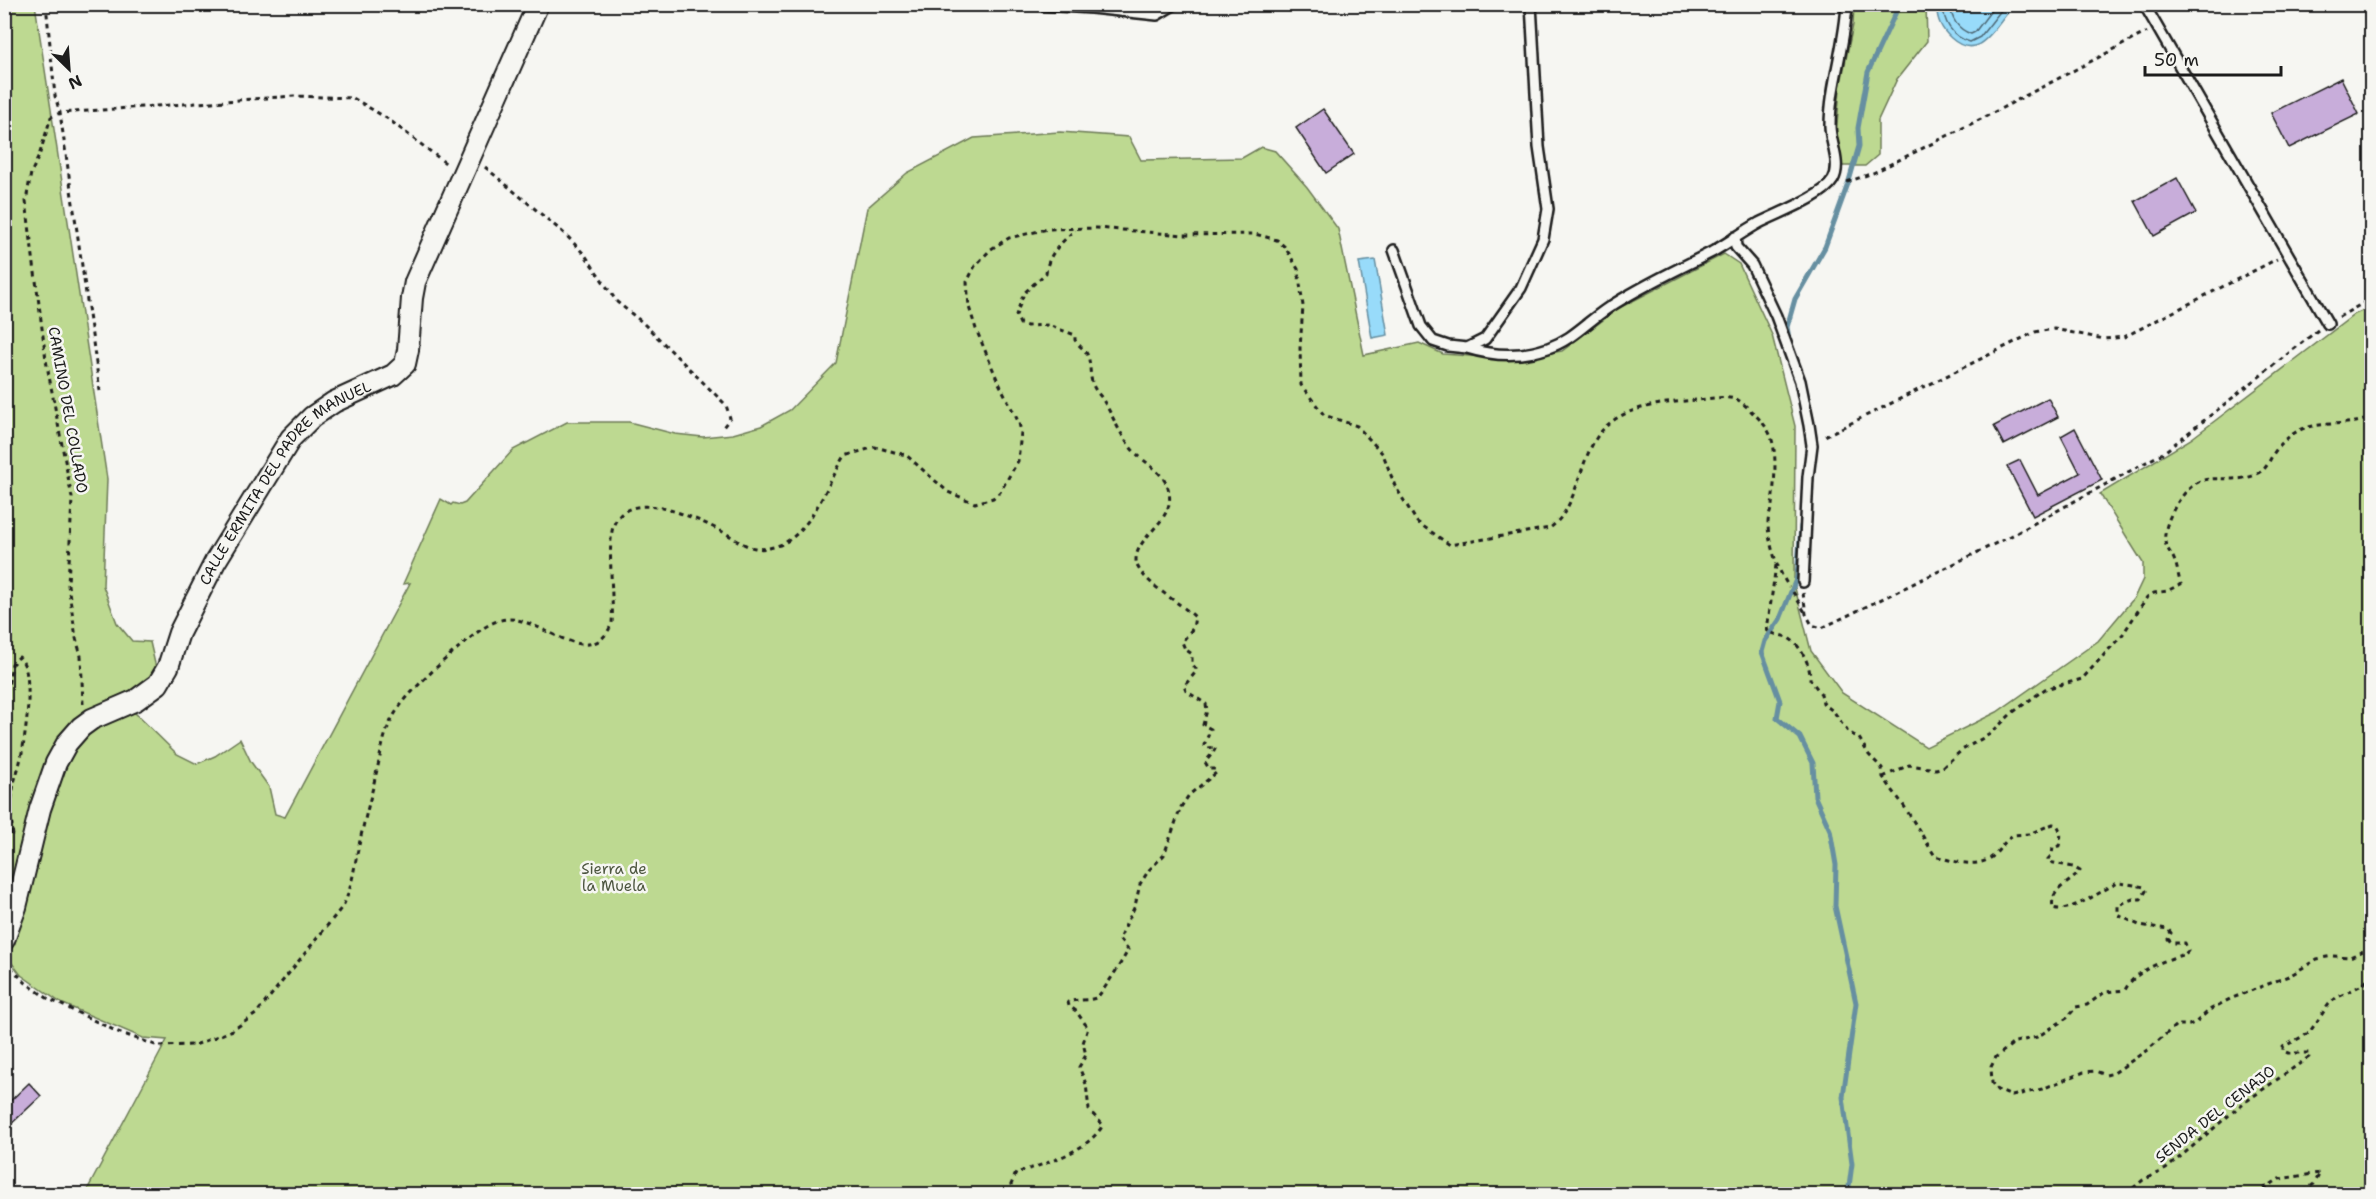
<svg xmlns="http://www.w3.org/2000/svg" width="2376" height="1199" viewBox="0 0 2376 1199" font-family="'Shantell Sans',sans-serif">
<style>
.green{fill:#bdd991;stroke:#6c7a56;stroke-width:1.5}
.water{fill:#98dbfa;stroke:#668fa1;stroke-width:1.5}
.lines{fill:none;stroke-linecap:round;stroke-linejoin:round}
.shore{stroke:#4e6875;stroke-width:1.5}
.stream{stroke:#668fa1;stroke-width:5}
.building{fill:#c8adda;stroke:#1c1c1c;stroke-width:1.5}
.lane-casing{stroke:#1c1c1c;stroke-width:14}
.street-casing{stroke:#1c1c1c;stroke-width:24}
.path{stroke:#1c1c1c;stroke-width:3;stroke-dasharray:4.5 4.5;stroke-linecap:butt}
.lane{stroke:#f6f6f2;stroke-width:9}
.street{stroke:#f6f6f2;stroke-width:20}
.labels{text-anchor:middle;stroke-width:5;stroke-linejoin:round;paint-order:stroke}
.street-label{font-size:15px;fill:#1c1c1c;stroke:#f6f6f2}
.park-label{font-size:15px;fill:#4c553f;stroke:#f6f6f2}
</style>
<rect width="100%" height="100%" fill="#f6f6f2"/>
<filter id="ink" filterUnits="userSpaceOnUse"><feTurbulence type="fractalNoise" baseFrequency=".0167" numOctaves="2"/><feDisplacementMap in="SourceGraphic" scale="12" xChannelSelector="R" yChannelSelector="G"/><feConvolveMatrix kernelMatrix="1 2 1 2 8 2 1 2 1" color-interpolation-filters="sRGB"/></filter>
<g filter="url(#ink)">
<path class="green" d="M35,4L107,479L103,586L117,623L132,641L150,642L156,668L141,688L112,704L69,724L55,745L38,782L28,825L5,897L4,5Z
M1854,5H1926L1927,41L1897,79L1878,120V155L1865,166H1842L1836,137L1840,88L1853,25Z
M1060,132L1129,137L1141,160L1242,158L1261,147L1275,151L1307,187L1338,229L1364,355L1419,343L1443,354L1511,359L1562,351L1619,308L1724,254L1739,264L1772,335L1795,426L1794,584L1811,651L1842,693L1926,747L1997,712L2098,641L2134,598L2143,579V563L2100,494L2191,439L2355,314L2371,307V1194H85L167,1040L143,1038L61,1003L21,975L8,958C21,908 48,769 84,737C98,724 115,718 132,710L177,754L197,764L215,756L240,739L251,762L269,787L275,814L285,817L410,583L403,584L441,499L451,505L453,503L460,505L465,503L513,450L567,422H629L675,434L703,437L733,434L761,426L790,410L836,363L867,208L907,173L974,138Z"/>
<path class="water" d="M1937,5V4L2015,5C1996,22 1981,65 1951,38C1941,29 1936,18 1937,5Z
M1375,260L1388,335L1372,338L1359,262Z"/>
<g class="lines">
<path class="shore" d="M1943,4C1943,22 1952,37 1970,42L1980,37L2006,4
M1950,4C1951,19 1957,29 1971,34L1975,32L1996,4"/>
<path class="stream" d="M1790,345L1787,327L1795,299L1825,247L1849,181L1859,146L1858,128L1868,72L1896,12V4
M1801,526L1797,577L1780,619L1765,641L1762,652L1780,701L1777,718L1800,737L1813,763L1815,797L1830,830L1836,865L1835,906L1856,1003L1843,1097L1852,1164L1848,1194"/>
</g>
<path class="building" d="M2341,78L2359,114L2289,148L2271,113Z
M1323,109L1354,154L1326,173L1296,128Z
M2177,178L2196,213L2154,236L2135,201Z
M2048,398L2058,417L2004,445L1994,426Z
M2075,428L2102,480L2033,516L2007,466L2020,460L2038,495L2080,473L2061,436Z
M29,1083L41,1096L9,1126L4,1122V1107Z"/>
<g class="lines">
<defs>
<path id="lane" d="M2144,4L2328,324
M1043,5L1091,8L1157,15L1175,4
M1735,237L1736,247L1752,265L1776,316L1800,381L1809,425L1812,445L1808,477L1803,582
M1394,250L1421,326L1433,341L1448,346L1467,348L1485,339L1521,288L1543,239L1548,209L1539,147L1531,4
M1467,348C1493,356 1522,357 1548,348C1572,340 1587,322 1608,308C1641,286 1677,270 1712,252C1728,243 1743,232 1759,223C1778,213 1823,197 1833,180C1842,164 1830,143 1830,126C1830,85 1845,46 1847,4"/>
<g id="street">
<path id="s1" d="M4,940L16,907L40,809L56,763L67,743L81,727L92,719L136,700L158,684L168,667L179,633L215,562L291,438L312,417L334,402L393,375L405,364L408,350L412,298L415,282L538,4"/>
</g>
</defs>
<use href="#lane" class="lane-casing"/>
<use href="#street" class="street-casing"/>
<path class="path" d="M46,4L55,96L60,113L100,391
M485,167L566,235L585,255L617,302L642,322L726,405L730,418L721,430
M1847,182L1873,173L1983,118L2147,32
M2339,317L2372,298
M1825,436L2035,332L2054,329L2104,339L2124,337L2277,259
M1776,565L1767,630C1774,636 1783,634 1790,639C1801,646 1811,666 1810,679L1821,694L1823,703L1834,712L1848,732L1859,738L1869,755L1882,768L1883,777L1904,806L1935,856C1951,861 1977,869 1992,857C2000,850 2004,841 2013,835L2029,834L2053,824L2057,825C2062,832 2061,838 2059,846L2053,847L2052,855L2048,859L2049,862L2073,867L2080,871C2071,884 2049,888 2053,908C2071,914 2101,890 2118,883C2123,883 2140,886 2144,887L2146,891L2141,899H2133L2118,905V915L2139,925L2168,929L2171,933L2168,939L2172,943H2185L2188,951L2185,954C2165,960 2135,970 2125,990L2105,992L2087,1005L2076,1007L2067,1018L2037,1037L2015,1042L1996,1057L1991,1067L1992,1083L1997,1090L2012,1096L2042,1089L2084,1072L2095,1071L2106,1075L2114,1073L2150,1048L2176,1025H2189L2196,1022L2211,1009L2230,999L2291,975L2317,959L2332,956L2350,957L2372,947
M1793,592L1806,614
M1803,593L1806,614L1812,625L1822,628L2009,537L2163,453L2318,330
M83,704L81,656L76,638L68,585L72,498L46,360L26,201L31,173L39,156L51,117L60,113L294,96L353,98L388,119L448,165
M4,710L12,664L19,657C36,671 25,741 20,762C18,771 14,780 13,789C10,805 11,820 13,836
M1883,777L1909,765L1936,769L1943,767L1962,750L1990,734L2012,713L2045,689L2082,679L2123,634L2147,597L2154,593L2167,591L2181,584C2178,577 2178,569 2175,562C2173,555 2167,550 2165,542C2162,523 2184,484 2204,480C2222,476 2239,483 2257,474C2268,469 2269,459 2276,450C2282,442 2291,434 2300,430C2321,420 2348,428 2372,417
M4,961L26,983L47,998L118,1032L158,1046L195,1045L233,1030L256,1014L343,906C353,886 354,866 359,845C364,821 371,797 376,774C381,755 383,734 393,717C405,694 448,656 469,639C480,630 494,619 509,619C543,619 592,673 612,623C614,597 607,548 613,527C628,484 697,519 723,532C733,537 743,546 755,548C765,550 777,547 786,542C814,525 827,484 845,456L875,447L906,455L948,492L975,503L993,498L1000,492L1018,461L1021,432L1019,423L997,379L976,329L969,307L967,282L975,266L991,249L1009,238L1048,229L1097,228L1184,235L1255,234L1277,240L1285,247L1298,269L1303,306L1300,348L1301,385L1324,415L1357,426L1383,454L1395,486L1417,522L1450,545L1550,528C1584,503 1576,445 1614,420C1636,405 1671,402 1697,400C1709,399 1727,395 1738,400C1743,403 1748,408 1752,412C1759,418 1768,428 1771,437C1778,456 1774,485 1772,505C1771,511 1768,517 1768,523C1768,543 1778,571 1789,587
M1007,1194L1016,1173C1045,1164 1087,1152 1103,1125L1089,1110L1086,1084L1079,1067L1086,1055L1083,1043L1088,1028L1076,1011L1069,1006L1068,1002C1077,999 1088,1001 1096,998C1100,997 1125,957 1128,950L1119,939L1135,906L1140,884L1149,870L1164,855L1181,807L1189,795L1216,773L1215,769H1209L1205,762L1213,753L1216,747L1207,748L1204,745L1211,729L1203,725L1207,710L1206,704L1186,691L1184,686L1195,673L1196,669L1192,664V654L1185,649L1182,642L1193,628L1195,617C1181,603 1138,580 1136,561C1135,536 1175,522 1169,492C1165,471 1143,463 1131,448C1119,433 1113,416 1103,400C1101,396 1097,393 1095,389C1088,377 1092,364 1087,354C1084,349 1078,345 1075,340V335L1048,325L1027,326L1020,324L1016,315L1024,293L1046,273C1048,254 1061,243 1075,230
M2126,1194L2143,1180L2166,1169L2241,1105L2309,1057V1053H2288L2283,1051V1047L2309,1033L2329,1004L2336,998L2364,984L2372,972
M2219,1194H2224
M2256,1194L2279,1179L2320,1173L2314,1184L2301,1194"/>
<use href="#lane" class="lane"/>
<use href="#street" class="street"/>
</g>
</g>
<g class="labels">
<g class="street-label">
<text transform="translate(68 410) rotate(80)" y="5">CAMINO DEL COLLADO</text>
<text dy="5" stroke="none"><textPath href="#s1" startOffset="561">CALLE ERMITA DEL PADRE MANUEL</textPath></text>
<text transform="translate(2215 1114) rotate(-38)" y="5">SENDA DEL CENAJO</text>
</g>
<g class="park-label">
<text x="614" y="874">Sierra de<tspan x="614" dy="17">la Muela</tspan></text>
</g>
</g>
<rect width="2376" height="1199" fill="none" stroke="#f6f6f2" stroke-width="24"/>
<rect x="12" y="12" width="2352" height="1175" fill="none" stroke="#1c1c1c" stroke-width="2" filter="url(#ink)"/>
<g transform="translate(69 69) rotate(155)" stroke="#f6f6f2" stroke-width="4.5" paint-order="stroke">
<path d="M0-4.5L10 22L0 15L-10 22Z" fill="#1c1c1c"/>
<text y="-9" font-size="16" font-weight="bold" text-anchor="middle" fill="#1c1c1c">N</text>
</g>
<path d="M2145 66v9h136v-9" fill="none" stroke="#1c1c1c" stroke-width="3"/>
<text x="2154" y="66" font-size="18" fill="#1c1c1c" stroke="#f6f6f2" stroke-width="4.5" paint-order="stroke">50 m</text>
</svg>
